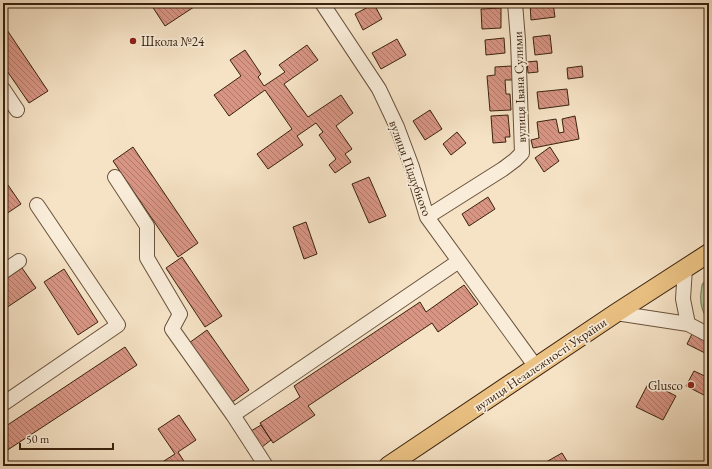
<svg xmlns="http://www.w3.org/2000/svg" width="712" height="469" viewBox="0 0 712 469" font-family="'EB Garamond',serif">
<style>
.grass{fill:url(#grass-tufts);stroke:#787454}
.building{fill:url(#building-back-hatch);stroke:#3a220e}
.lines{fill:none;stroke-linecap:round;stroke-linejoin:round}
.minor-casing{stroke:#69523c;stroke-width:16}
.major-casing{stroke:#3a220e;stroke-width:20}
.minor{stroke:#f9edda;stroke-width:14}
.major{stroke:#ebc283;stroke-width:18}
.poi-dot{fill:#8f2418;stroke:#f9edda;stroke-width:1.5}
.labels{text-anchor:middle;stroke-width:3.5;stroke-linejoin:round;paint-order:stroke}
.poi-label{font-size:13px;fill:#3a220e;stroke:#f9edda;text-anchor:start}
.street-label{font-size:13px;fill:#3a220e;stroke:#f9edda}
</style>
<defs>
<pattern id="grass-tufts" width="24" height="20" patternUnits="userSpaceOnUse"><rect width="24" height="20" fill="#b7c599"/><path d="M3 7l-1-3M5 7V3M7 7l1-3M15 17l-1-3M17 17v-4M19 17l1-3" fill="none" stroke="#9ea983"/></pattern>
<pattern id="building-back-hatch" width="6" height="6" patternUnits="userSpaceOnUse"><rect width="6" height="6" fill="#d89584"/><path d="M-1 5l2 2M0 0l6 6M5-1l2 2" fill="none" stroke="#b0796a"/></pattern>
</defs>
<rect width="100%" height="100%" fill="#f6e3c6"/>
<filter id="stains"><feTurbulence type="fractalNoise" baseFrequency=".005" numOctaves="4"/><feColorMatrix values="0 0 0 0 .2 0 0 0 0 .09 0 0 0 0 .02 0 0 0 .5 -.17"/></filter>
<radialGradient id="worn" r=".72"><stop offset=".6" stop-color="#630" stop-opacity="0"/><stop offset="1" stop-color="#630" stop-opacity=".3"/></radialGradient>
<path class="grass" d="M709,278V320C701,312 700,302 701,292C701,291 702,286 702,285C703,282 706,280 709,278Z"/>
<path class="building" d="M150,3H200L165,26Z
M530,3H553L555,17L531,20Z
M374,4L382,19L363,30L355,14Z
M501,8V28L482,29L481,9Z
M3,24L48,91L29,103L3,65Z
M550,35L552,53L535,55L533,37Z
M504,38L505,53L486,55L485,40Z
M397,39L406,55L381,69L372,53Z
M307,45L318,60L284,84L308,117L341,95L353,113L336,126L352,149L345,154L351,162L335,173L329,165L336,159L319,135L323,132L316,123L297,136L303,145L268,169L257,154L292,129L265,90L229,116L214,95L241,76L230,60L245,50L261,74L258,77L264,86L285,72L279,65Z
M537,61L538,72L528,73L527,62Z
M512,66L513,80H505L506,94H510L511,110L490,111L487,76L495,75V67Z
M582,66L583,77L568,79L567,68Z
M567,89L569,105L539,109L537,92Z
M430,110L442,129L425,140L413,121Z
M508,115L510,137H505L506,142L493,143L491,116Z
M575,116L579,139L533,148L531,140L539,138L537,122L556,119L559,133L564,132L562,119Z
M457,132L466,143L451,155L443,144Z
M133,147L198,243L178,257L113,161Z
M550,147L559,161L544,172L535,158Z
M369,177L386,216L369,223L352,184Z
M8,185L21,204L3,216V188Z
M488,197L495,209L469,226L462,214Z
M306,222L317,254L304,259L293,227Z
M182,257L222,316L205,327L166,268Z
M22,268L36,288L3,310V281Z
M64,269L98,322L78,335L44,282Z
M464,285L478,304L438,332L432,323L308,406L315,415L273,443L260,423L300,397L294,386L420,302L426,312Z
M207,330L249,390L231,403L189,343Z
M693,332L709,340V355L687,344Z
M125,347L137,365L3,453V428Z
M694,371L709,378V395L708,397L686,386Z
M649,382L676,396L663,420L636,407Z
M179,415L196,440L178,452L187,466H156L175,454L158,429Z
M261,425L271,440L262,447L251,431Z
M562,453L570,466H539Z"/>
<g class="lines">
<defs>
<path id="minor" d="M322,3L379,89L397,127L412,167L427,217L536,367
M3,89L17,110
M115,177L147,226V258L180,314L172,329L233,415
M427,217L503,169L515,160L522,153L518,40L515,3
M685,268L683,299L688,324
M3,272L19,261
M616,313L688,324L709,335
M3,404L118,325L37,205
M266,466L233,415L459,261"/>
<path id="major" d="M388,466L616,313L709,253"/>
</defs>
<use href="#minor" class="minor-casing"/>
<use href="#major" class="major-casing"/>
<use href="#minor" class="minor"/>
<use href="#major" class="major"/>
</g>
<g class="poi-dot">
<circle cx="133" cy="41" r="4"/>
<circle cx="691" cy="385" r="4"/>
</g>
<g class="labels">
<g class="poi-label">
<text x="141" y="46">Школа №24</text>
<text x="683" y="390" text-anchor="end">Glusco</text>
</g>
<g class="street-label">
<text transform="translate(519 87) rotate(-92)" y="5">вулиця Івана Сулими</text>
<text transform="translate(411 168) rotate(70)" y="5">вулиця Піддубного</text>
<text transform="translate(540 364) rotate(-34)" y="5">вулиця Незалежності України</text>
</g>
</g>
<rect width="712" height="469" fill="none" stroke="#f6e3c6" stroke-width="16"/>
<rect x="4" y="4" width="704" height="461" fill="none" stroke="#3a220e" stroke-width="2"/>
<rect x="8" y="8" width="696" height="453" fill="none" stroke="#3a220e"/>
<path d="M20 443v6h93v-6" fill="none" stroke="#3a220e" stroke-width="2"/>
<text x="26" y="443" font-size="12" fill="#3a220e" stroke="#f9edda" stroke-width="3" paint-order="stroke">50 m</text>
<rect width="100%" height="100%" filter="url(#stains)"/>
<rect width="100%" height="100%" fill="url(#worn)"/>
</svg>
